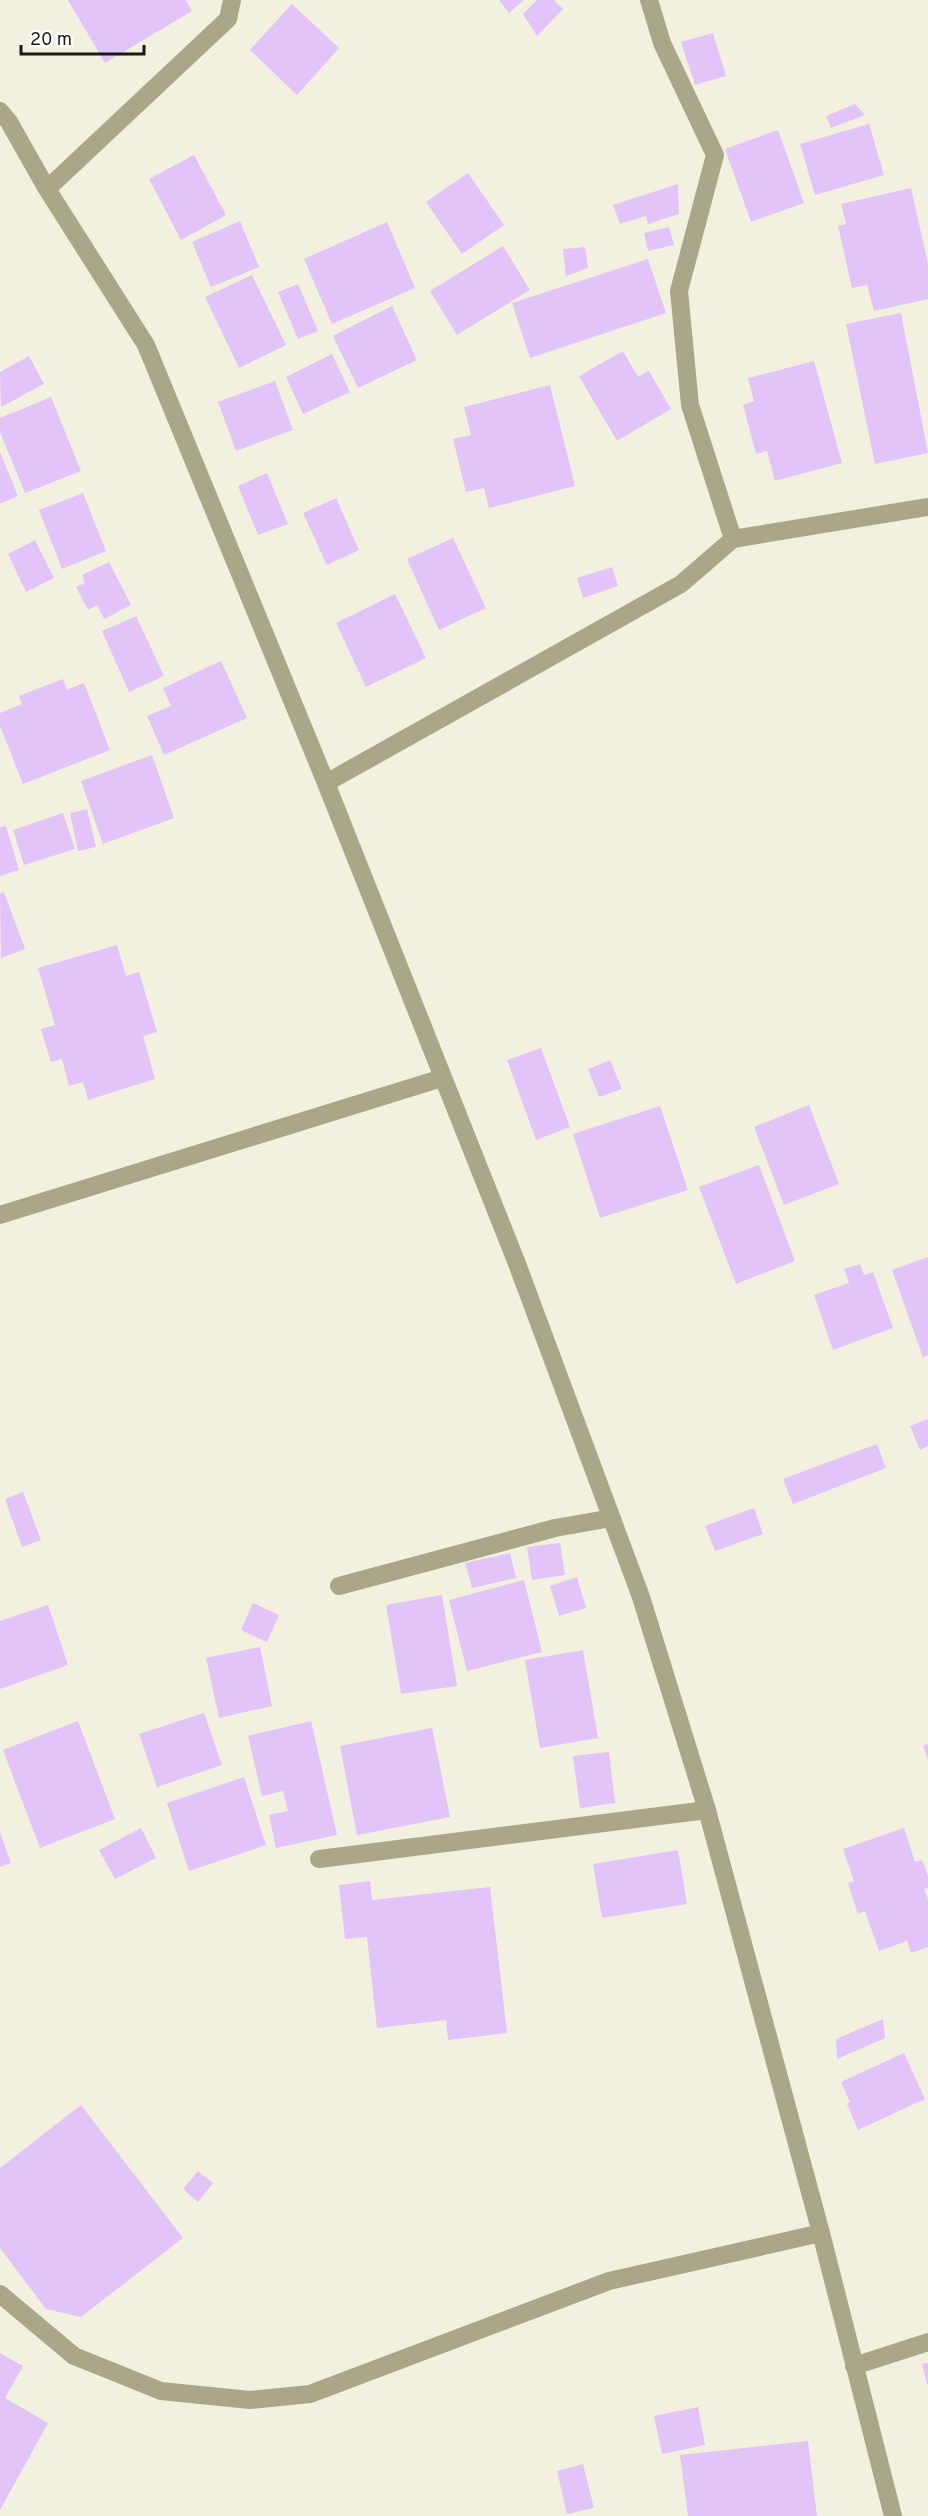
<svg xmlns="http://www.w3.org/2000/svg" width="928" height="2516" viewBox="0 0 928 2516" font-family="Overpass,sans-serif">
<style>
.building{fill:#e3c4f8}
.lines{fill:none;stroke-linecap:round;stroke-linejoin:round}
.minor{stroke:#a9a787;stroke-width:18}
</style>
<rect width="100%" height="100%" fill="#f2f0df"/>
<path class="building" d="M68,0H186L192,11L105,63Z
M499,0H524L509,13Z
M537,0H554L563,9L537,36L523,14Z
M292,4L339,48L297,95L250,50Z
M713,33L726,76L695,85L681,42Z
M855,104L865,115L831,128L826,116Z
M869,124L884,175L815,195L800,144Z
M778,130L804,203L751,222L725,149Z
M194,155L226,215L181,240L149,179Z
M468,173L504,225L462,254L426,202Z
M678,184L679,214L648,224L646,216L620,224L613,205Z
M911,188L928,264V299L874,311L867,285L852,288L838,226L846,224L841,204Z
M240,221L259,267L211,287L192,242Z
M387,222L415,288L332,324L304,259Z
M669,227L674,245L648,251L644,233Z
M503,246L530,290L457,335L430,291Z
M585,247L588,268L566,276L563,249Z
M648,259L666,313L530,358L512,303Z
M252,275L286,345L239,368L205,297Z
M298,284L318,331L298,339L278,292Z
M392,306L417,360L358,388L333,336Z
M901,313L928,453L875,464L846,324Z
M623,351L638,377L649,371L671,409L617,441L579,376Z
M332,354L350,392L303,414L286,377Z
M29,356L44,384L1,407L0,372Z
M814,361L842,463L775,481L767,451L756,454L743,405L754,401L748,378Z
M275,381L293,430L236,451L218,402Z
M550,385L575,486L489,508L484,488L466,492L453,439L471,435L464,407Z
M51,397L81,471L25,493L0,432V418Z
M0,452L18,496L0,504Z
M267,473L288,524L258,535L238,486Z
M83,493L106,551L62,569L39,510Z
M336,498L359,550L327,565L303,513Z
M453,538L486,608L439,630L407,559Z
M35,540L54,578L26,592L8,554Z
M109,562L131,605L104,619L97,605L88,610L76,587L85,583L82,575Z
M612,567L618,586L583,598L577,578Z
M395,594L426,658L366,687L336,623Z
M136,616L164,676L129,692L102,631Z
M221,661L247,718L164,755L147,716L171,706L163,688Z
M63,679L67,690L84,683L110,750L23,784L0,726V713L22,704L19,696Z
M152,755L174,818L103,844L81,781Z
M87,809L96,847L78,851L70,813Z
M63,813L75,849L24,865L13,830Z
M6,826L19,870L0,876V827Z
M4,892L25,949L1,958L0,894Z
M117,945L126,976L139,972L157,1032L143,1036L155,1079L88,1100L83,1082L69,1086L62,1059L51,1062L41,1029L55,1025L38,968Z
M541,1048L570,1127L536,1140L507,1060Z
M610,1060L622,1089L599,1097L588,1069Z
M809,1105L839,1184L784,1205L754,1127Z
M660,1106L688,1190L600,1218L573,1134Z
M759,1165L795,1261L736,1284L699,1187Z
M928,1257V1355L923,1357L892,1270Z
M860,1264L864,1275L873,1272L893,1328L833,1350L814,1295L849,1283L844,1269Z
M928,1419V1446L920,1450L910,1426Z
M877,1444L886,1468L793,1504L783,1479Z
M23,1492L41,1540L22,1547L5,1499Z
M754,1508L763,1534L715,1551L705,1526Z
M560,1543L565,1575L532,1580L527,1547Z
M510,1553L516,1578L472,1588L465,1563Z
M577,1577L586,1608L559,1616L550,1586Z
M524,1580L542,1652L467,1671L449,1600Z
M442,1595L457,1686L401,1694L386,1605Z
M253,1603L279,1615L267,1642L241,1630Z
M48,1605L68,1665L0,1689V1621Z
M260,1647L272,1706L219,1718L206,1658Z
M583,1650L598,1738L540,1748L525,1660Z
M204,1713L222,1765L157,1787L139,1734Z
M78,1721L115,1819L40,1848L3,1750Z
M311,1721L337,1835L276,1848L269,1815L288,1811L283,1791L262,1796L248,1736Z
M432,1728L450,1817L357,1835L340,1746Z
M928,1744V1759L923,1746Z
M609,1752L615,1803L580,1808L573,1756Z
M244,1777L266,1845L189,1871L167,1803Z
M141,1828L156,1858L115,1879L99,1850Z
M904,1828L915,1862L922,1860L928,1876V1888L924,1889L928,1899V1947L911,1953L907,1941L879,1951L865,1911L858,1914L848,1883L854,1881L843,1849Z
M0,1832L11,1863L0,1867Z
M678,1850L687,1904L602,1918L593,1864Z
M370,1881L372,1900L490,1887L507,2033L448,2040L446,2020L377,2028L367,1937L345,1939L339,1885Z
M883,2019L885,2038L837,2059L836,2039Z
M904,2053L925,2099L858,2130L847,2104L850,2102L841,2082Z
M81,2105L183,2238L81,2317L46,2309L0,2248V2168Z
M198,2171L213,2183L198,2202L183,2189Z
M0,2353L23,2366L5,2398L48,2423L0,2510Z
M928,2363V2384H927L922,2364Z
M698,2407L705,2445L662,2454L654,2416Z
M808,2441L817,2516H688L680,2455Z
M583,2464L594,2508L567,2514L557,2471Z"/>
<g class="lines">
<path class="minor" d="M649,0L662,43L715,155L679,291L690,405L733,539
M0,111L9,122L47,189L146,345L326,783L516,1261L641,1597L707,1810L821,2233L893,2516
M47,189L228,19L232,0
M326,783L681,584L733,539L928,507
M0,1215L442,1078
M339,1586L555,1528L612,1518
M319,1859L707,1810
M0,2294L74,2356L161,2391L250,2400L310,2394L609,2281L821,2233
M854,2366L928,2342"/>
</g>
<path d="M21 45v9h123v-9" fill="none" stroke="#191812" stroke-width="3"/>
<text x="30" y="45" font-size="18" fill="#191812" stroke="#ffffff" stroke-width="4.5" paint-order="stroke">20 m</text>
</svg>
